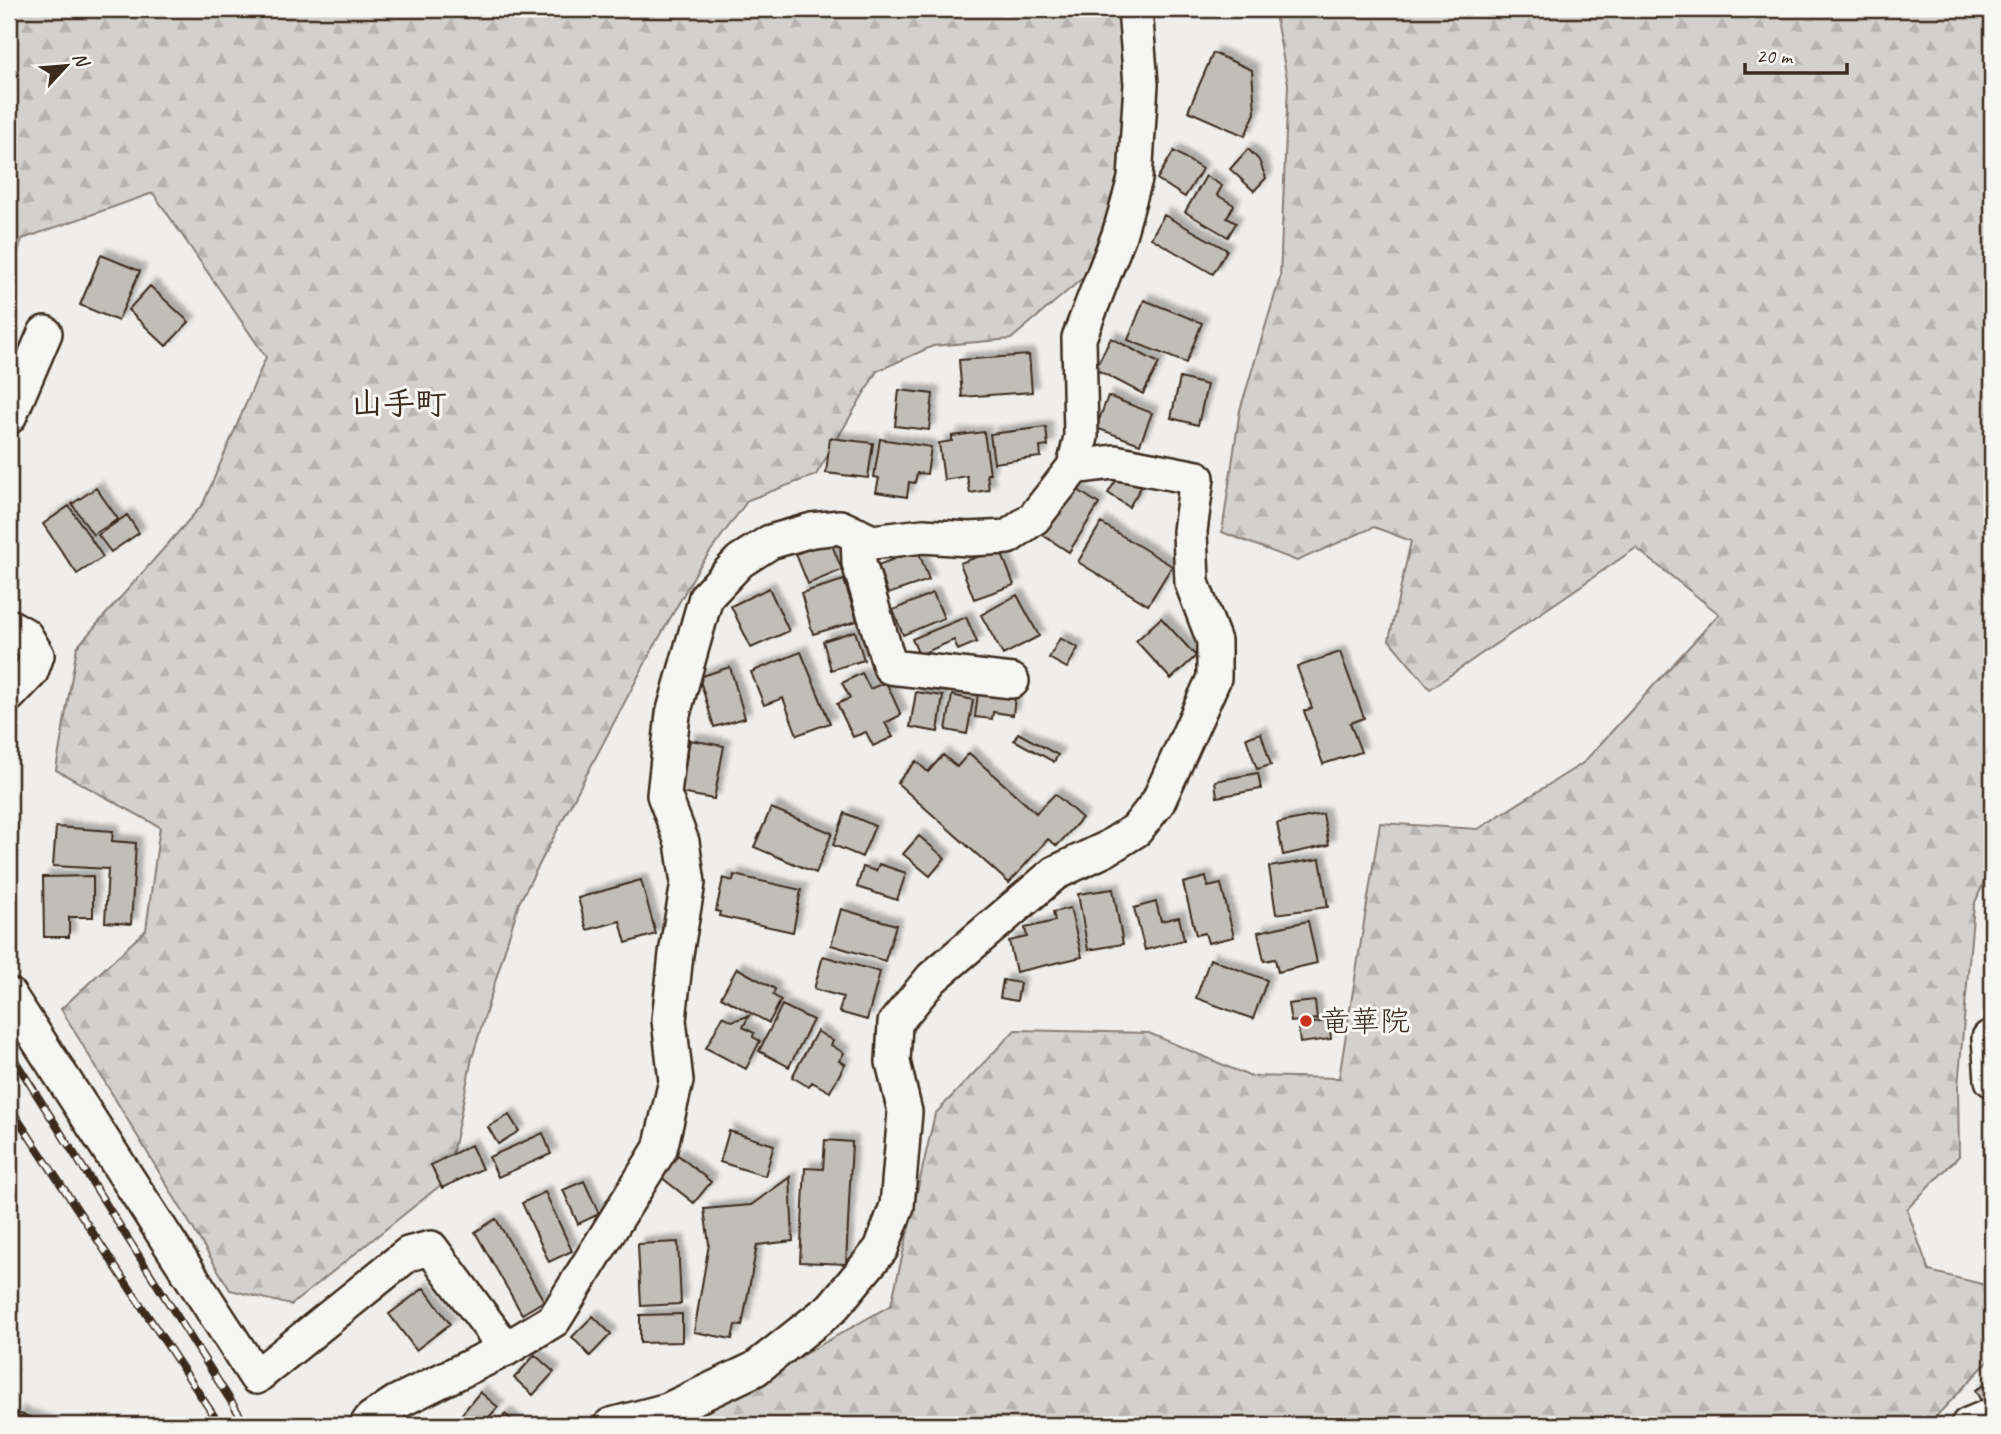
<svg xmlns="http://www.w3.org/2000/svg" width="2001" height="1434" viewBox="0 0 2001 1434" font-family="Caveat,'Klee One',sans-serif">
<style>
.grass{fill:url(#grass-tufts);stroke:#887e75;stroke-width:2}
.forest{fill:url(#forest-firs);stroke:#887e75;stroke-width:2}
.building{fill:#c2bdb7;stroke:#3b2a1e;stroke-width:2;filter:url(#shadow)}
.lines{fill:none;stroke-linecap:round;stroke-linejoin:round}
.minor-casing{stroke:#3b2a1e;stroke-width:38}
.minor{stroke:#f6f6f2;stroke-width:33}
.rail-casing{stroke:#3b2a1e;stroke-width:8}
.rail{stroke:#f6f6f2;stroke-width:5;stroke-dasharray:16;stroke-linecap:butt}
.poi-dot{fill:#c8321e;stroke:#f6f6f2;stroke-width:2.5}
.labels{text-anchor:middle;stroke-width:6;stroke-linejoin:round;paint-order:stroke}
.poi-label{font-size:30px;fill:#3b2a1e;stroke:#f6f6f2;text-anchor:start}
.neighbourhood-label{font-size:32px;font-weight:bold;fill:#3b2a1e;stroke:#f6f6f2}
</style>
<defs>
<pattern id="grass-tufts" width="24" height="20" patternUnits="userSpaceOnUse" patternTransform="scale(1.75)"><rect width="24" height="20" fill="#d4d1cc"/><path d="M3 7l-1-3M5 7V3M7 7l1-3M15 17l-1-3M17 17v-4M19 17l1-3" fill="none" stroke="#b7b4af"/></pattern>
<pattern id="forest-firs" width="22" height="20" patternUnits="userSpaceOnUse" patternTransform="scale(1.75)"><rect width="22" height="20" fill="#d4d1cc"/><path d="M5 1l3.5 6h-7zM16 11l3.5 6h-7z" fill="#b7b4af"/></pattern>
<filter id="shadow"><feDropShadow dx="6" dy="-6" stdDeviation="2" flood-color="#0004"/></filter>
</defs>
<rect width="100%" height="100%" fill="#efeeea"/>
<filter id="ink" filterUnits="userSpaceOnUse"><feTurbulence type="fractalNoise" baseFrequency=".0143" numOctaves="2"/><feDisplacementMap in="SourceGraphic" scale="14" xChannelSelector="R" yChannelSelector="G"/><feConvolveMatrix kernelMatrix="1 2 1 2 8 2 1 2 1" color-interpolation-filters="sRGB"/></filter>
<g filter="url(#ink)">
<path class="grass" d="M1992,928V998L1985,953Z"/>
<path class="forest" d="M9,9H1126L1120,179L1084,277L1011,339L933,346L877,371L816,475L748,500L699,567L650,654L519,903L472,1058L447,1180L291,1305L230,1290L61,1009L146,930L160,827L56,770L77,647L203,504L266,357L153,193L22,239L9,278Z
M1274,9H1992V863L1974,905L1958,1087L1959,1156L1907,1209L1929,1271L1986,1285L1992,1310V1357L1928,1425H679L891,1305L935,1114L1015,1030L1149,1033L1249,1076L1339,1078L1380,823L1478,829L1583,763L1719,614L1636,548L1430,689L1389,640L1411,541L1374,527L1297,561L1222,532L1240,410L1280,278L1288,84Z"/>
<path class="building" d="M1213,53L1252,70L1255,113L1245,136L1188,111Z
M1248,149L1259,160L1266,178L1254,191L1230,169Z
M1174,151L1202,169L1185,197L1157,179Z
M1206,176L1222,186L1217,195L1234,205L1227,218L1236,223L1228,237L1185,212Z
M1164,215L1227,250L1213,274L1151,238Z
M101,255L140,271L118,321L80,305Z
M150,286L189,322L166,346L128,310Z
M1144,300L1202,323L1186,363L1128,340Z
M1111,338L1159,363L1143,394L1095,369Z
M1029,355L1032,392L962,397L959,360Z
M1180,378L1207,385L1198,425L1171,418Z
M899,390L933,394L929,430L895,426Z
M1108,396L1152,413L1140,444L1096,428Z
M1046,427L1048,446L1040,447L1041,457L994,463L990,434Z
M984,432L990,474H987L989,490L970,493L967,476L944,480L939,443L952,441V436Z
M830,438L873,443L868,478L826,473Z
M880,439L931,447L927,474L917,473L915,483L909,482L907,497L876,492L879,478L874,477Z
M1122,471L1143,484L1129,507L1108,493Z
M1072,486L1099,504L1069,552L1041,534Z
M96,488L118,519L93,535L72,504Z
M69,506L103,557L77,574L43,524Z
M127,515L139,533L111,552L98,535Z
M1101,523L1172,566L1148,605L1078,562Z
M830,540L842,570L808,584L796,554Z
M1000,549L1014,585L974,599L960,563Z
M918,550L929,580L888,594L878,565Z
M844,580L857,621L813,634L801,593Z
M769,588L789,631L751,648L731,606Z
M933,593L944,618L903,635L893,610Z
M1017,595L1039,636L1003,655L981,615Z
M966,617L977,642L958,650L954,640L919,655L912,639Z
M1161,618L1196,656L1171,679L1136,641Z
M855,631L864,660L831,670L823,641Z
M1060,638L1078,648L1067,668L1049,658Z
M801,652L830,723L797,735L783,698L764,705L751,672Z
M1340,652L1364,718L1350,723L1361,752L1323,764L1304,711L1312,708L1297,667Z
M730,667L745,718L714,727L699,677Z
M862,673L870,689L886,682L901,715L885,723L893,737L873,746L866,732L853,737L837,704L850,698L842,683Z
M916,692L943,696L938,732L910,727Z
M978,693L1015,697L1013,715L993,712L992,719L975,717Z
M952,695L973,700L967,734L946,730Z
M1018,733L1058,755L1054,762L1014,740Z
M1261,733L1271,765L1257,769L1246,738Z
M690,740L724,746L714,799L680,793Z
M969,753L1036,813L1055,794L1082,818L1057,846L1048,839L1009,883L897,783L916,761L928,772L943,755L957,767Z
M1258,773L1261,789L1217,797L1215,781Z
M771,808L832,833L816,873L754,847Z
M845,813L875,826L862,857L833,845Z
M1323,814L1329,845L1283,855L1277,823Z
M56,827L113,831L112,841L136,843L131,924L105,922L108,869L53,866Z
M919,836L945,858L930,876L903,854Z
M1320,859L1328,907L1276,914L1269,867Z
M879,864L906,873L897,900L857,887L863,867L876,871Z
M734,875L801,890L793,932L719,916L720,912L716,911L723,878L733,881Z
M93,876V917H69V937H44L43,877Z
M1206,877L1208,887L1221,884L1234,937L1208,943L1205,933L1196,935L1183,883Z
M641,880L656,934L626,943L620,921L587,930L578,898Z
M1113,889L1123,944L1088,950L1078,894Z
M1156,902L1161,921L1179,917L1184,940L1145,950L1134,908Z
M1070,908L1082,957L1016,972L1009,941L1027,937L1025,928L1055,921L1053,912Z
M841,909L896,925L885,961L831,945Z
M1308,921L1317,963L1278,972L1275,959L1264,961L1258,932Z
M823,956L880,972L867,1020L839,1012L843,997L814,989Z
M1210,959L1267,980L1253,1019L1196,998Z
M737,968L775,989L773,995L781,1000L769,1023L721,997Z
M1003,980L1020,983L1017,1001L1000,998Z
M1315,1001L1317,1019L1291,1022L1288,1004Z
M782,1005L813,1020L789,1067L759,1051Z
M723,1016L732,1021L749,1016L743,1027L754,1033L753,1037L760,1041L746,1069L706,1048Z
M1329,1021L1331,1039L1300,1043L1298,1025Z
M817,1031L833,1041L831,1045L844,1053L839,1061L845,1064L830,1092L812,1082L809,1087L792,1077Z
M509,1115L519,1131L498,1144L488,1127Z
M729,1131L774,1145L765,1176L720,1162Z
M543,1133L551,1154L498,1177L489,1157Z
M825,1140L852,1142L846,1264L800,1262L805,1168L823,1169Z
M471,1145L482,1169L442,1188L431,1165Z
M678,1155L711,1182L694,1203L661,1177Z
M790,1177L793,1241L757,1245L742,1326L735,1325L732,1339L694,1332L709,1244L704,1209L751,1205Z
M584,1181L599,1214L578,1224L563,1190Z
M545,1192L572,1251L549,1262L522,1203Z
M496,1219L544,1301L522,1314L475,1232Z
M678,1242L681,1304L641,1306L638,1244Z
M424,1288L450,1324L416,1350L389,1314Z
M682,1314V1342L640,1343V1315Z
M593,1316L611,1334L590,1356L572,1337Z
M535,1355L554,1372L533,1395L514,1378Z
M1992,1381V1400L1983,1405L1975,1390Z
M480,1392L498,1407L482,1425H471L460,1416Z
M17,1413L54,1425H13Z
M505,1414L518,1425H495Z"/>
<g class="lines">
<defs>
<path id="minor" d="M9,417L45,333
M858,535L859,563L890,667L1012,681
M9,626L25,635L37,655L31,672L9,695
M9,995L256,1377L408,1254L431,1248L506,1349
M1989,1038L1992,1080
M367,1425L371,1419L397,1402L506,1349L554,1320L660,1149L676,1081L669,1020L676,954L688,883L682,842L664,795L673,714L706,597L740,561L770,542L812,530L840,527L872,542L923,536L969,539L1008,537L1034,518L1074,467L1081,437L1079,338L1119,235L1135,179L1141,84L1135,9
M611,1425L668,1410L755,1369L832,1308L881,1249L897,1206L905,1112L893,1062L895,1023L932,978L1055,873L1106,849L1136,830L1158,802L1214,678V641L1192,583L1190,531L1197,478L1114,462L1074,467
M1968,1425L1992,1415"/>
</defs>
<use href="#minor" class="minor-casing"/>
<use href="#minor" class="minor"/>
<defs>
<path id="rail" d="M9,1051L246,1425
M9,1106L220,1425"/>
</defs>
<use href="#rail" class="rail-casing"/>
<use href="#rail" class="rail"/>
</g>
</g>
<circle class="poi-dot" cx="1306" cy="1021" r="7"/>
<g class="labels">
<g class="poi-label">
<text x="1320" y="1031">竜華院</text>
</g>
<g class="neighbourhood-label">
<text x="399" y="414">山手町</text>
</g>
</g>
<rect width="2001" height="1434" fill="none" stroke="#f6f6f2" stroke-width="35"/>
<rect x="18" y="18" width="1966" height="1399" fill="none" stroke="#3b2a1e" stroke-width="2.5" filter="url(#ink)"/>
<g transform="translate(66 66) rotate(64)" stroke="#f6f6f2" stroke-width="5" paint-order="stroke">
<path d="M0-5L12 26L0 18L-12 26Z" fill="#3b2a1e"/>
<text y="-10" font-size="19" font-weight="bold" text-anchor="middle" fill="#3b2a1e">N</text>
</g>
<path d="M1745 63v10h102v-10" fill="none" stroke="#3b2a1e" stroke-width="3.5"/>
<text x="1756" y="63" font-size="21" fill="#3b2a1e" stroke="#f6f6f2" stroke-width="5" paint-order="stroke">20 m</text>
</svg>
